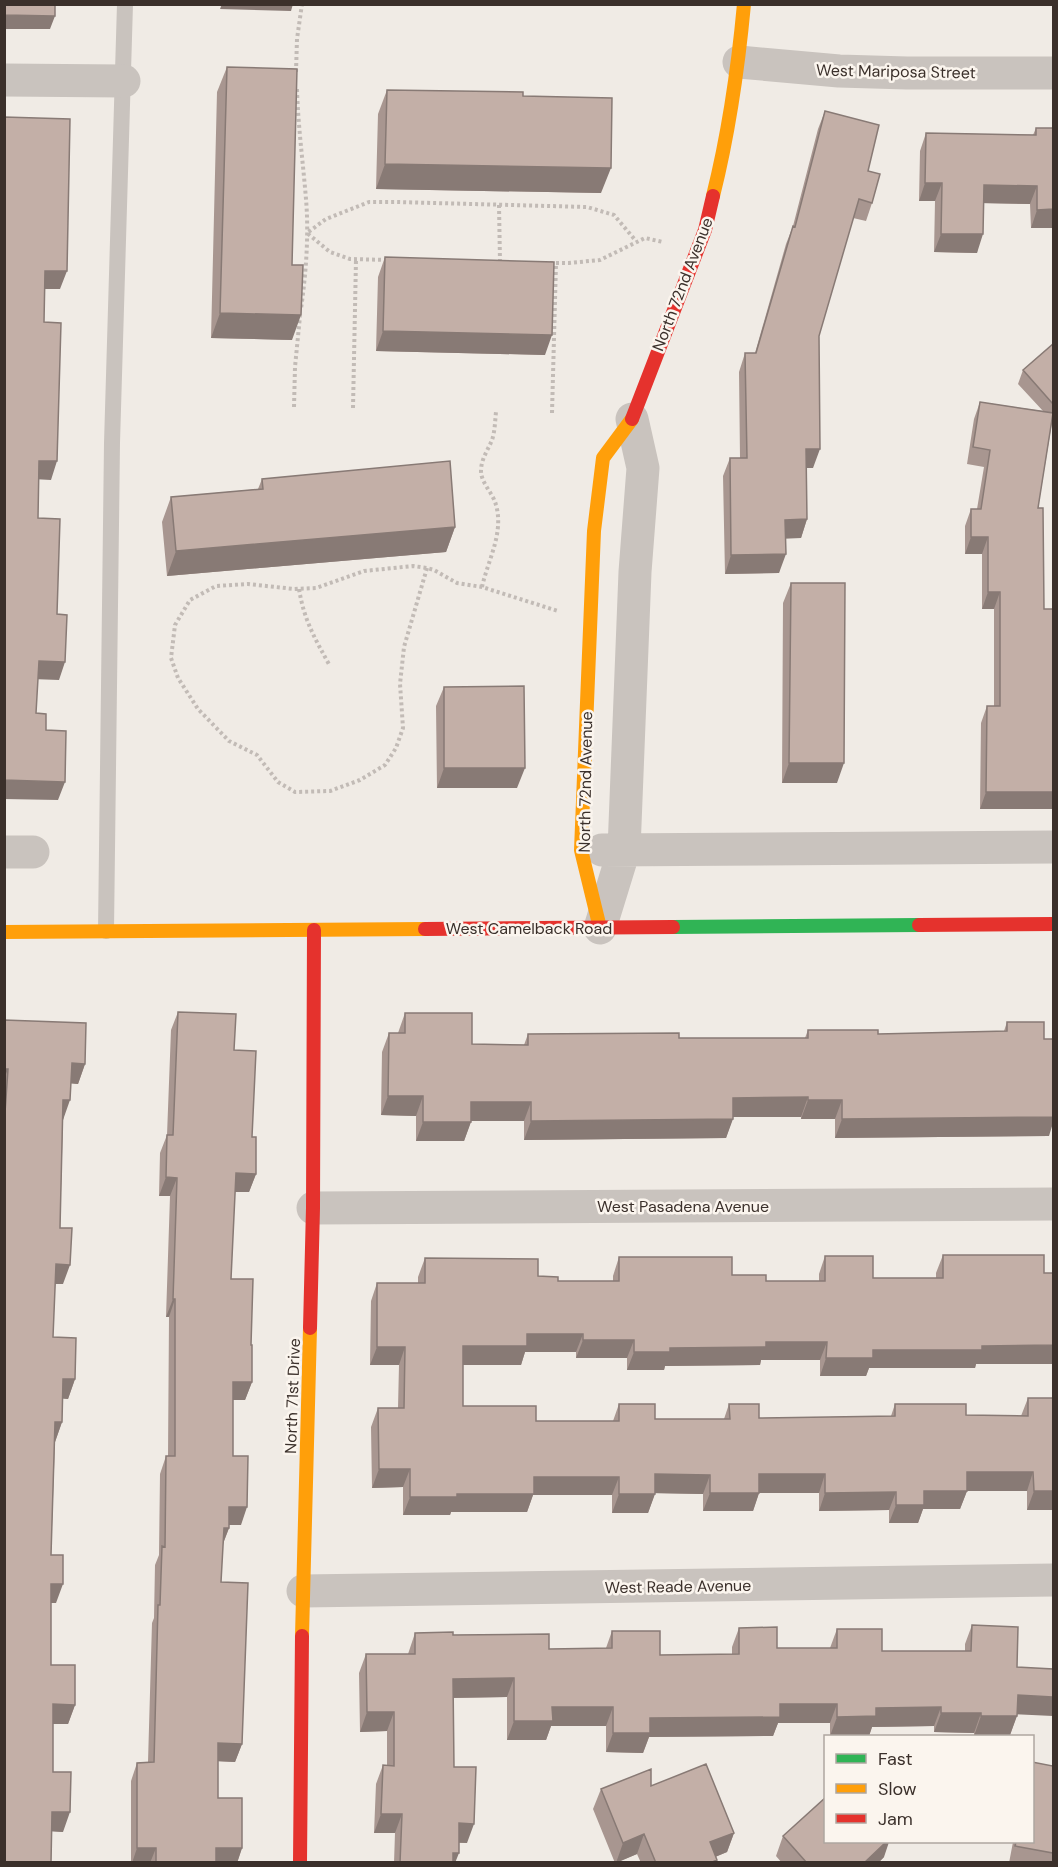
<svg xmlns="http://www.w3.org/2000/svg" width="1058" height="1867" viewBox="0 0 1058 1867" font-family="'DM Sans',sans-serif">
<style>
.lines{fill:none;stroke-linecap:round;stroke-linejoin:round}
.path{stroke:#c2bbb6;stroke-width:4;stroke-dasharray:3 3;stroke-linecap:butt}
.lane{stroke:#c9c3be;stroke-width:16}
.street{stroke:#c9c3be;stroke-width:33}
.fast{stroke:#30b455;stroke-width:14}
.slow{stroke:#ff9f0a;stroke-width:14}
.jam{stroke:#e5322d;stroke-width:14}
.wall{fill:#a89690}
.shaded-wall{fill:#887a75}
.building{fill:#c3afa7;stroke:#887a75;stroke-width:1.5}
.labels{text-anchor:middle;stroke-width:5;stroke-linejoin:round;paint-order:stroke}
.street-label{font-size:16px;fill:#3b302b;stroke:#fbf5ee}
</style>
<rect width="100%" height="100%" fill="#f0ebe5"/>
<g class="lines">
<path class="path" d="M296,72L297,39L302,4
M297,89C298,126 303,162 306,199C309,235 306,273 301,309
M499,205L500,262
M387,260L350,259L330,252L307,233L326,219L369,202H396L587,207L614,215L636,241
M550,263H569L600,260L645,238L663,242
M294,407L295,367L300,316
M353,408L356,259
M552,413L556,263
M427,568L404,647L400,684L403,728L396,748L385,765L360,780L330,791L295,792L278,782L257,755L229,741L198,709L178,678L171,658L175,625L190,600L216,586L248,584L294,589L316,588L364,571L413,566L427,568L434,570L457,583L482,587L558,611
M482,587C488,560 504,533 496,505C493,493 481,483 481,471C481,459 488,450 492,440C495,431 495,421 496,412
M299,589C304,620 315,639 330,666"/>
<path class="lane" d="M106,931L112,443L125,4"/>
<path class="street" d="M739,62L839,71L907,73H1054
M4,80L124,81
M602,850L1054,847
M4,852H33
M600,928L624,850L635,572L643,468L632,419
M313,1208L1054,1204
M303,1591L1054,1580"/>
<path class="fast" d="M673,927L919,925"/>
<path class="slow" d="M713,196C729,132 738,69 744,4
M600,928L581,850L594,531L603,458L632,419
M4,932L425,929
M302,1636L310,1328"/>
<path class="jam" d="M632,419L705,230L713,196
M919,925L1054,924
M425,929L673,927
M310,1328L313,1208L314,930
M300,1862L302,1636"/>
</g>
<path class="wall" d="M227,67L292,340L211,338L217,92Z
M387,90L523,96L601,193L376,189L378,114Z
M825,111L868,171L872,203L866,221L853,218L819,336L813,468H807V519L801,538H785L779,573L725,574L723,476L730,458H740L739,372L745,353H755L786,244L793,226L818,129Z
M1036,128L1053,228H1031L1030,204L984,203L977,253L934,252L935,201H919L920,151L926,133L1033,135Z
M385,257L545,355L376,351L378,277Z
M1053,344V424L1052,422L1038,508L1044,609H1053V809H980L981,723L987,706H994V609H982V554H965V526L971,509H977L984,467L967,464L974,419L980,402L1043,411L1018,384L1023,370Z
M262,479L455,527L446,552L167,576L162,522L171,497L258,489Z
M791,583L837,783H782L783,603Z
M444,687L517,788H437L436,706Z
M178,1012L234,1050L252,1137L256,1174L249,1192H235L231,1279L251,1345L252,1382L245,1400H233V1456L241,1525H229V1528L223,1544L221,1582L242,1744L235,1762L218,1761V1798L242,1848L237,1863H131V1781L137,1763L148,1762L152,1623L154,1618L155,1565L159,1555L160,1474L166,1456H168L169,1317H166L170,1196H159L160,1153L167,1135L171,1030Z
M405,1013L472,1044L524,1045L528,1034L679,1038H805L808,1030L878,1034L1004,1031L1007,1022L1044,1039L1049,1136L835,1138V1119H801V1117H733L726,1138L524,1140V1121H471L464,1141H416V1116L381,1115L382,1052L389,1033H398Z
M4,1020L85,1064L78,1084L71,1083L63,1120L60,1228L63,1284H55L53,1337L75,1379L68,1399L62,1398V1422L55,1442L51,1555L56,1603H51V1665L75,1705L68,1724H53V1772L63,1832L52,1831L4,1863Z
M943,1255L976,1364L975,1368H869L866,1376H820V1360H761L760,1365L665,1366L664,1370H627V1358H576V1352H525L521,1365H463V1406L536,1421H613L619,1404L655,1419H724L729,1404L759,1418L891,1416L895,1404L966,1415L1021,1416L1028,1398H1053V1510H1027V1491H967L960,1509H923L918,1523H889V1510L819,1511V1493H759L753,1511H703V1494L655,1493L648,1513H612V1495H533L527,1512H451L450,1515H403V1487L372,1488L371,1427L378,1408H398L399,1365H370L371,1301L377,1283H418V1277L425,1258L538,1276L558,1281H613V1276L619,1257L766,1281H819V1274L825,1256L873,1278H936V1273Z
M972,1625L1017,1715L1010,1735L974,1736V1733L934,1732V1726L872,1727L869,1736H830V1723H778L773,1736L649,1737L643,1753L606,1752V1726H551L546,1740H507V1697L453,1698L454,1767L467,1843H459L455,1863H394L395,1833H374L376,1784L383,1765H387V1731L360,1732L359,1673L366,1654H408L415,1633L453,1635L549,1649L606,1648L612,1631L660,1655L732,1654V1647L739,1628L777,1648H830L837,1629L882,1651H965V1644Z
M1053,1766V1863H1009L1013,1842H1032Z
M651,1786L734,1833L727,1852L715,1857L716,1863H641L637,1854L615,1863L593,1809L601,1789Z
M783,1836L884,1857L878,1863H782L776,1856Z"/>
<path class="shaded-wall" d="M222,4H293L291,11L220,9Z
M4,15L55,16L50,29H4Z
M385,164L611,168L601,193L376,189Z
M925,183H942L935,201H919Z
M984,185L1037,186L1030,204L977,203Z
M1053,209V228H1031L1037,210Z
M941,234H983L977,253L934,252Z
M45,271H67L60,289H38Z
M220,313L301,315L292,340L211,338Z
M383,331L552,335L545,355L376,351Z
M806,449H820L813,468H800Z
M39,461H57L51,480L33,479Z
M807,519L801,538L778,539L785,520Z
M455,527L446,552L167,576L176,551Z
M971,537H988L982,554H965Z
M786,554L779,573L725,574L731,555Z
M988,592H1000L994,609H982Z
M39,661L65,662L59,680L32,679Z
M789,763H844L837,783H782Z
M444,768H525L517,788H437Z
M4,780L65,782L58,800L4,799Z
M986,792H1053V809H980Z
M72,1063L85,1064L78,1084L65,1083Z
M4,1069H8L4,1079Z
M388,1096H423L416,1116L381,1115Z
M808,1097L801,1117H726L733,1098Z
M63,1100H70L63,1120Z
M808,1100H842L835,1119H801Z
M471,1102H531L524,1121H464Z
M1053,1117V1123L1049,1136L835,1138L842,1119Z
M733,1119L726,1138L524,1140L531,1121Z
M423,1122H471L464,1141H416Z
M236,1173L256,1174L249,1192H229Z
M166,1177L177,1178L170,1196H159Z
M56,1264L70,1265L63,1284H49Z
M173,1299H175L169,1317H166Z
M527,1334H583L576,1352H525L521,1365H456L463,1346Z
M583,1340H634L627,1358H576Z
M766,1342H827L820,1360H761L760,1365L665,1366L664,1370H627L634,1352L670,1348Z
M1053,1345V1364H976L975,1368H869L866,1376H820L826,1358L873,1350L982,1346Z
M377,1347H405L399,1365H370Z
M63,1379H75L68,1399L55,1398Z
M233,1382H252L245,1400H226Z
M55,1422H62L55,1442Z
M379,1469H410L403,1487L372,1488Z
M967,1472H1033L1027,1491H967L960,1509H923L918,1523H889L896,1505L924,1491Z
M655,1474L710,1475L703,1494L648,1493Z
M759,1474H825L819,1493H759L753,1511H703L710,1493Z
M534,1477H619L612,1495H533L527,1512H451L450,1515H403L410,1497L457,1494Z
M1034,1491H1053V1510H1027Z
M896,1492L889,1510L819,1511L825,1493Z
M619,1494H655L648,1513H612Z
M229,1507H247L241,1525H222Z
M224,1528H229L222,1546Z
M51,1584H63L56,1603H44Z
M514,1678L507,1697L446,1698L453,1679Z
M1018,1695L1053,1697V1716L1011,1714Z
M53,1704L75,1705L68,1724H45Z
M780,1704H837L830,1723H778L773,1736L649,1737L643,1753L606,1752L613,1733L650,1718Z
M552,1707H613L606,1726H551L546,1740H507L514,1721Z
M941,1707L934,1726L872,1727L869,1736H830L837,1717L876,1708Z
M367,1712H394L387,1731L360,1732Z
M941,1713H981L974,1733L934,1732Z
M981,1716H1017L1010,1735L974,1736Z
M218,1743L242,1744L235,1762L212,1761Z
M52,1812H70L63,1832L45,1831Z
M381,1814H402L395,1833H374Z
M459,1823L474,1824L467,1843L452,1842Z
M734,1833L727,1852L703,1862L710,1842Z
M644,1834L637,1854L616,1863L623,1843Z
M886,1842H889L884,1857L878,1863H864Z
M137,1848H156L150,1863H132Z
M216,1848H242L237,1863H211Z
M453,1853H459L455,1863H449Z"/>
<path class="building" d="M4,4H55V16L4,15Z
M227,67L297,69L292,265H303L301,315L220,313Z
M387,90L523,92V96L612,98L611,168L385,164Z
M825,111L879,125L868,171L880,174L872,203L859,199L819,336L820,449H806L807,519L785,520L786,554L731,555L730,458H747L745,353H756L793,226L795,227Z
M4,117L70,119L67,271H45L44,322L61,323L57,461H39L38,518L60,519L57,614L67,615L65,662L39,661L36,713L46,714V730L66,731L65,782L4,780Z
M1036,128H1053V209L1037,210V186L984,185L983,234H941L942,183H925L926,133L1036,135Z
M385,257L554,262L552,335L383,331Z
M1053,344V404L1023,370Z
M980,402L1053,413L1038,508H1043L1044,609H1053V792H986L987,706H1000V592H988V537H971V509H981L990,450L973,447Z
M450,461L455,527L176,551L171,497L263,489L262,479Z
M791,583H845L844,763H789Z
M524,686L525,768H444V687Z
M178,1012L236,1014L234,1050L256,1051L252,1137H256V1174L236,1173L231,1279H253L251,1345H252V1382H233V1456H248L247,1507H229V1528H224L221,1582L248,1583L242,1744L218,1743V1798H242V1848H216V1863H156V1848H137V1763L154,1762L158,1605H160L162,1546L165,1547L166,1456H175V1299H173L177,1178L166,1177L167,1135H173Z
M405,1013H472V1044L528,1045V1034L679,1033V1038H808V1030H878V1034L1007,1031V1022H1044V1039H1053V1117L842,1119V1100H808V1097L733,1098V1119L531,1121V1102H471V1122H423V1096H388L389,1033H405Z
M4,1020L86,1023L85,1064L72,1063L70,1100H63L60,1228H72L70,1265L56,1264L53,1337L76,1338L75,1379H63L62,1422H55L51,1555H63V1584H51V1665H75V1705L53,1704V1772H71L70,1812H52L51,1863H4V1127L8,1069H4Z
M943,1255H1044V1273H1053V1345L982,1346V1350H873V1358H826L827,1342H766V1347L670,1348V1352H634V1340H583V1334H527V1346H463V1406H536V1421H619V1404H655V1419H730L729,1404H759V1418L895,1416V1404H966V1415L1028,1416V1398H1053V1491H1034L1033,1472H967V1491H924V1505H896V1492L825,1493V1474H759V1493H710V1475L655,1474V1494H619V1477H534V1494H457V1497H410V1469H379L378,1408H404L405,1347H377V1283H425V1258L538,1259V1276L558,1277V1281H619V1257H732V1275H766V1281H825V1256H873V1278H943Z
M972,1625L1018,1627L1017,1667L1053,1669V1697L1018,1695L1017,1716H981V1713H941V1707L876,1708V1716L837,1717V1704H780V1717L650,1718V1733H613V1707H552L553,1721H514V1678L453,1679L454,1767H476L474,1824L459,1823V1853H453V1863H400L402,1814H381L383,1765L394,1766V1712H367L366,1654H415V1633L453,1632V1635L549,1634V1649L612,1648V1631H660V1655L739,1654V1628L777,1627V1648H837V1629H882V1651H971Z
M1032,1762L1053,1766V1853L1015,1846L1016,1842H1032Z
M706,1764L734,1833L710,1842L717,1860L710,1863H656L644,1834L623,1843L601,1789L651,1769V1786Z
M825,1798V1842H886L864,1863H807L783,1836Z"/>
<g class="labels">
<g class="street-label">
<text transform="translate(896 71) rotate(1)" y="6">West Mariposa Street</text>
<text transform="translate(682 284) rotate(-69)" y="6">North 72nd Avenue</text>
<text transform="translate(585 782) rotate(-89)" y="6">North 72nd Avenue</text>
<text x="529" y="934">West Camelback Road</text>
<text x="683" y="1212">West Pasadena Avenue</text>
<text transform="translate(292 1396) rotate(-88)" y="6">North 71st Drive</text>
<text transform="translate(678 1586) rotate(-1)" y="6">West Reade Avenue</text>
</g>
</g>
<rect width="1058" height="1867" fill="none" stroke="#3b302b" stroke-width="12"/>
<rect x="824" y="1735" width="210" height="108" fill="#fbf5ee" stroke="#aea6a0" stroke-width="1.5"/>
<rect x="836" y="1754" width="30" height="9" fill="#30b455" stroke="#aea6a0" stroke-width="1.5"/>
<text x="878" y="1765" font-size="18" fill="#3b302b">Fast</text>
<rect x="836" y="1784" width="30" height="9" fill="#ff9f0a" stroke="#aea6a0" stroke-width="1.5"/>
<text x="878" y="1795" font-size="18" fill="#3b302b">Slow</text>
<rect x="836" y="1814" width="30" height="9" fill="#e5322d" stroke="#aea6a0" stroke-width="1.5"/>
<text x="878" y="1825" font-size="18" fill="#3b302b">Jam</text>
</svg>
